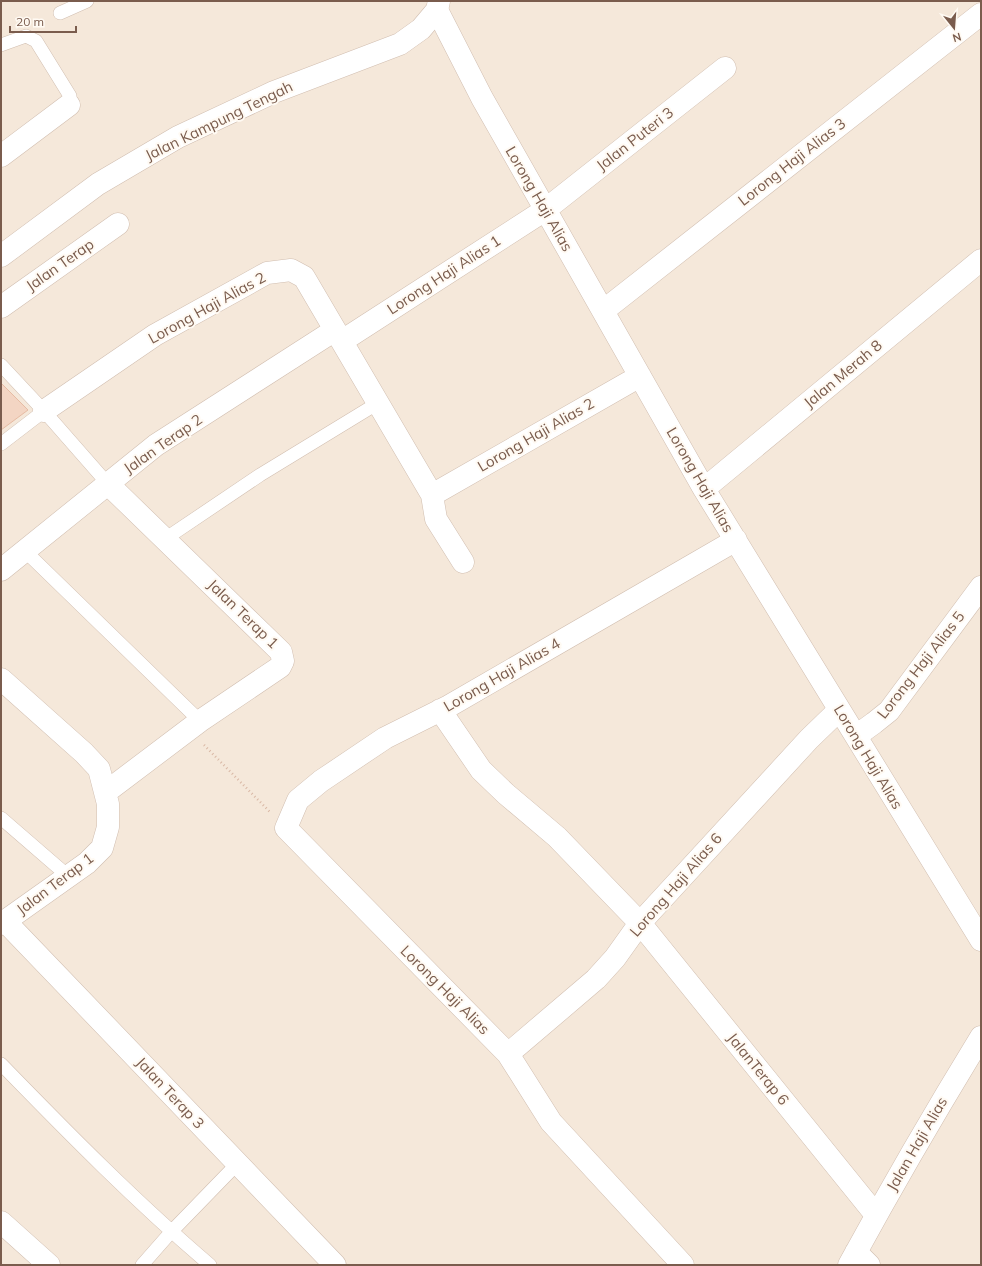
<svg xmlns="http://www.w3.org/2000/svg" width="982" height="1266" viewBox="0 0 982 1266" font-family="Mulish,sans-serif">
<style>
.residential{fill:#f5e8da}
.building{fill:#f3d5c3;stroke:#e6bba3}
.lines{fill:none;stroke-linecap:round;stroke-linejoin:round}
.service-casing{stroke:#d1beb0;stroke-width:14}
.minor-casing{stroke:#d1beb0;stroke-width:23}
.tertiary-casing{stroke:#d1beb0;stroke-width:23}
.path{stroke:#d9b8a5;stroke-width:2.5;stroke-dasharray:1 3;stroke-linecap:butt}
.service{stroke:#fff;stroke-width:13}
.minor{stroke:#fff;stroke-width:22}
.tertiary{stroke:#fff;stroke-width:22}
.labels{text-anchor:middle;stroke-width:4;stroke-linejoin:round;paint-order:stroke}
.street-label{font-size:15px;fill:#7a5c4d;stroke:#fffaf3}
</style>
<rect width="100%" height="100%" fill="#fdf6ec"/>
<path class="residential" d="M1,1H981V1265H1Z"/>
<path class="building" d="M1,383L28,410L1,430Z"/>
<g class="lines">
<defs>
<path id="service" d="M60,13L87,1
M1,45L26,36L36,41L70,96V100L69,105
M1,365L44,411L108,484
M1,444L44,411
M165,539L260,475L378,403
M24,550L200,721
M1,818L68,876
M1,1064C68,1133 136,1202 210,1265
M142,1265L171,1232L237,1164"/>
<path id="minor" d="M437,10L482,98L704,489L981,940
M1,156L69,105
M1,307L118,224
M603,311L981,14
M342,341L545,210L725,68
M44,411L155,335L267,273L291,270L304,277L432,495L436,519L463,562
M704,489L981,260
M432,495L640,376
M1,570L156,445L335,330
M1,679L84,753L99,769L108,804V827L102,848L87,863L1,924
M440,710L481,770L506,794L557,837L640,923L876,1215
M856,736L874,723L889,711L981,587
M106,792L200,721L280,667L283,661L281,652L108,484
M5,921L335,1265
M508,1054L596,979L615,958L640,923L809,739L839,710
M1,1222L49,1265
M856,1252L869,1265
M683,1265L551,1122L508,1054L286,828L298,800L321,781L385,738L449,706L736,540
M849,1265C891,1188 935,1112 981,1037"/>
<path id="tertiary" d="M1,256L98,184L178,137L274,92L400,44L421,29L437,10L439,1"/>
</defs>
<use href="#service" class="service-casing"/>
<use href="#minor" class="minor-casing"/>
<use href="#tertiary" class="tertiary-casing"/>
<path class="path" d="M204,745L270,812"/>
<use href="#service" class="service"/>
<use href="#minor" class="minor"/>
<use href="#tertiary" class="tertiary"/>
</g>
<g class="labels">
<g class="street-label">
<text transform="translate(219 121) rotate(-26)" y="5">Jalan Kampung Tengah</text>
<text transform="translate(635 139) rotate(-38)" y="5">Jalan Puteri 3</text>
<text transform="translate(792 162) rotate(-38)" y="5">Lorong Haji Alias 3</text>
<text transform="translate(539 199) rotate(60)" y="5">Lorong Haji Alias</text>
<text transform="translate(60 265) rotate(-35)" y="5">Jalan Terap</text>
<text transform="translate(444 275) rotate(-33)" y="5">Lorong Haji Alias 1</text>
<text transform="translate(207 308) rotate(-29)" y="5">Lorong Haji Alias 2</text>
<text transform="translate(843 374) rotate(-40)" y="5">Jalan Merah 8</text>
<text transform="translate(536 435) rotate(-30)" y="5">Lorong Haji Alias 2</text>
<text transform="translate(163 444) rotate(-35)" y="5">Jalan Terap 2</text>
<text transform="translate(700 480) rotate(60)" y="5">Lorong Haji Alias</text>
<text transform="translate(243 614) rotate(44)" y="5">Jalan Terap 1</text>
<text transform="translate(921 665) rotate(-52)" y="5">Lorong Haji Alias 5</text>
<text transform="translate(502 675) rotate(-30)" y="5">Lorong Haji Alias 4</text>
<text transform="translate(868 757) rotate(59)" y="5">Lorong Haji Alias</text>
<text transform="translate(55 884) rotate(-37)" y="5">Jalan Terap 1</text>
<text transform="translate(676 885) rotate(-49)" y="5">Lorong Haji Alias 6</text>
<text transform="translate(445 990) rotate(45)" y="5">Lorong Haji Alias</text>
<text transform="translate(758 1069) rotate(51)" y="5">JalanTerap 6</text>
<text transform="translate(170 1093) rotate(47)" y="5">Jalan Terap 3</text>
<text transform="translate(917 1144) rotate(-60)" y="5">Jalan Haji Alias</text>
</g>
</g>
<rect width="982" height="1266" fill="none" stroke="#7a5c4d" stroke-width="4"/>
<g transform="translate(954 28) rotate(163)" stroke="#fffaf3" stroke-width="3" paint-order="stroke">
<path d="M0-3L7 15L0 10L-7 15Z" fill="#7a5c4d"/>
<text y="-6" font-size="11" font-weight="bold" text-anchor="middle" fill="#7a5c4d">N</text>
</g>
<path d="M10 26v6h66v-6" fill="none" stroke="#7a5c4d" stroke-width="2"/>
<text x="16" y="26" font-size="12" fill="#7a5c4d" stroke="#fffaf3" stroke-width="3" paint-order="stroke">20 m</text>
</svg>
